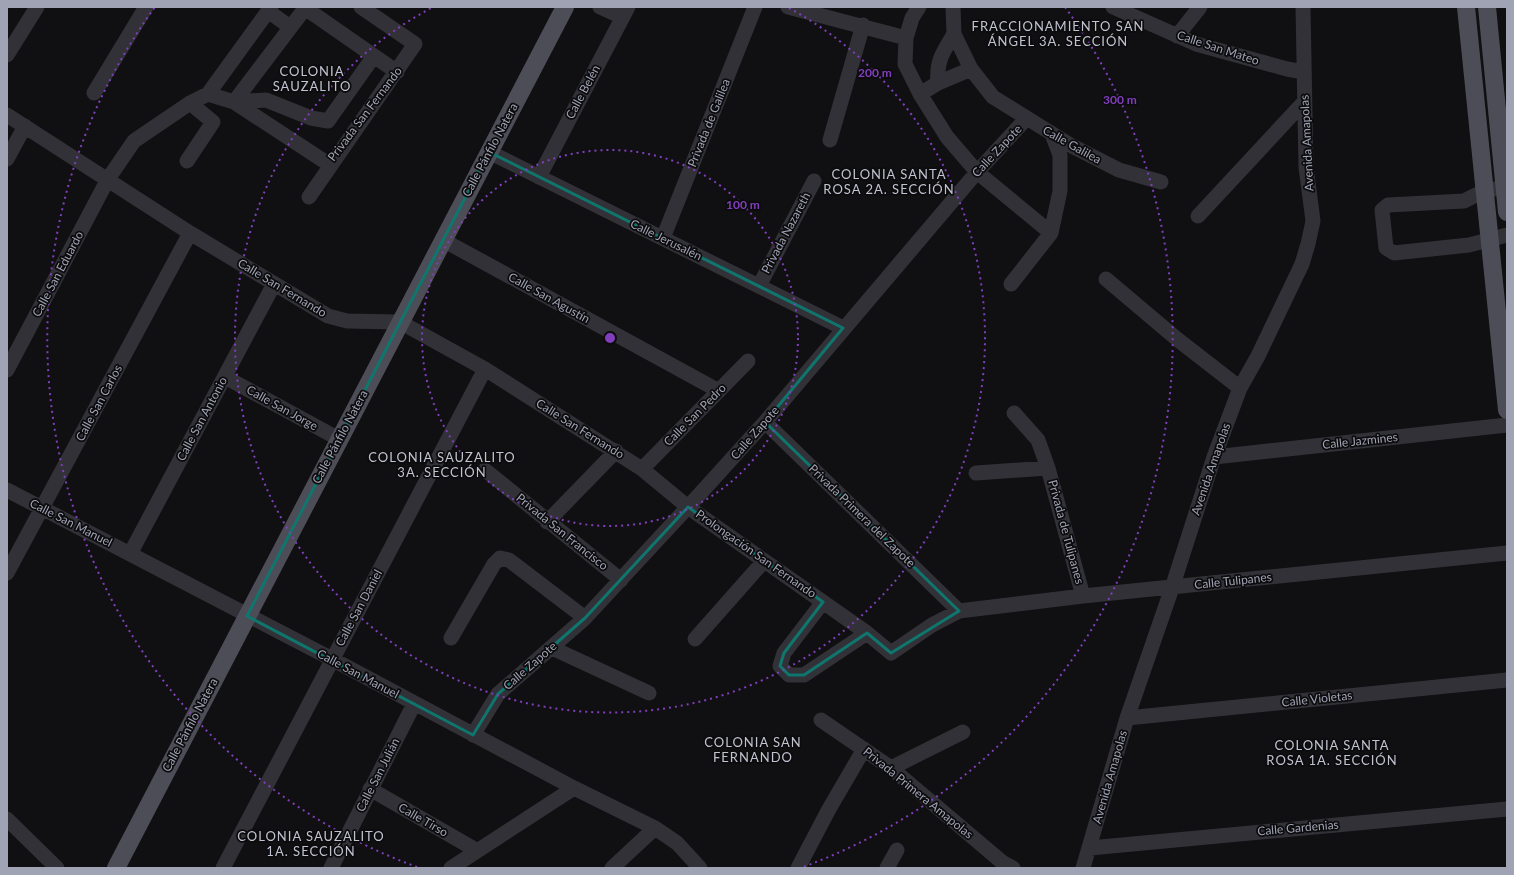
<svg xmlns="http://www.w3.org/2000/svg" width="1514" height="875" viewBox="0 0 1514 875" font-family="Lato,sans-serif">
<style>
.lines{fill:none;stroke-linecap:round;stroke-linejoin:round}
.minor{stroke:#313137;stroke-width:15}
.major{stroke:#4d4d57;stroke-width:18}
.marked{fill:none;stroke:#0f766e;stroke-width:3;stroke-linejoin:round}
.ring{fill:none;stroke:#813ebd;stroke-width:2;stroke-dasharray:2 4}
.labels{text-anchor:middle;stroke-width:3.5;stroke-linejoin:round;paint-order:stroke}
.street-label{font-size:12px;fill:#a0a3b4;stroke:#0c0b0d}
.neighbourhood-label{font-size:13px;letter-spacing:1px;fill:#c1c3d0;stroke:#0c0b0d}
.centre{fill:#813ebd;stroke:#0c0b0d;stroke-width:2}
.ring-label{font-size:12px;text-anchor:middle;font-weight:bold;fill:#813ebd;stroke:#0c0b0d;stroke-width:3.5;stroke-linejoin:round;paint-order:stroke}
</style>
<rect width="100%" height="100%" fill="#101012"/>
<g class="lines">
<path class="minor" d="M600,7L622,17
M788,7L906,38
M919,7L912,18L906,38L905,64L920,94L947,137L977,172L1051,233
M953,7L954,34L971,69L993,97L1072,146L1119,170L1161,182
M1113,7L1196,44L1287,69L1304,72
M268,11L290,27
M1177,36L1200,7
M7,55L37,7
M374,56L397,72
M938,83C936,61 943,52 954,34
M94,93L146,7
M208,94L271,7
M920,94L938,83L971,69
M234,102L266,100L311,118L328,121L374,56L305,8
M234,102L330,165
M7,115L190,233L328,316L347,321L400,322L485,369L642,469L688,507L867,633L891,653L932,625L959,611L1083,596L1507,553
M830,140L863,25
M489,152L843,328
M7,159L25,126
M187,161L213,122L190,103
M539,177L628,7
M1505,187L1484,191L1464,201L1388,205L1382,210L1386,248L1394,253L1469,245L1507,235
M309,197L415,44L361,7
M1198,216L1304,102
M663,238L755,7
M443,240L719,391
M1106,279L1177,339L1240,388
M1011,284L1051,233L1060,191V155L1052,134
M759,286L814,181
M7,370L108,179L134,141L190,103L208,94L234,102L306,7
M225,377L339,439
M1014,413L1038,440L1048,468L1083,596
M765,422L959,611
M1214,457L1507,425
M642,469L748,361
M485,470L621,580
M976,473L1048,468
M7,490L332,659L574,788L655,828L677,843L700,868
M547,522L616,451
M130,554L274,284
M7,573L190,233
M823,602L784,653L780,666L789,675H804L867,633
M451,638L494,564L500,558L509,560L585,618
M695,639L764,561
M552,648L649,693
M1127,718L1507,680
M821,720L891,768L1002,862L1013,868
M473,735L498,694L585,618L688,507L765,422L977,172L1026,119
M891,768L963,732
M370,789L476,850
M7,819L57,868
M1090,848L1507,809
M223,868L485,369
M331,868L414,704
M451,868L574,788
M612,868L655,828
M798,868L829,809L864,749
M887,868L897,850
M1083,868L1127,718L1172,588L1214,457L1240,388L1258,356L1302,264L1308,244L1313,221L1306,167L1303,7"/>
<path class="major" d="M1466,7L1507,410
M1487,7L1507,212
M116,868L565,7"/>
</g>
<path class="marked" d="M489,152L843,328L765,422L959,611L891,653L867,633L804,675H789L780,666L784,653L823,602L688,507L585,618L498,694L473,735L247,616Z"/>
<g class="ring">
<circle cx="610" cy="338" r="188"/>
<path d="M789 8A375 375 0 1 1 431 8"/>
<path d="M417 867A563 563 0 0 1 155 7M1065 7A563 563 0 0 1 803 867"/>
</g>
<g class="labels">
<g class="street-label">
<text transform="translate(1218 48) rotate(18)" y="4">Calle San Mateo</text>
<text transform="translate(583 92) rotate(-62)" y="4">Calle Belén</text>
<text transform="translate(365 114) rotate(-53)" y="4">Privada San Fernando</text>
<text transform="translate(709 123) rotate(-68)" y="4">Privada de Galilea</text>
<text transform="translate(1307 143) rotate(-93)" y="4">Avenida Amapolas</text>
<text transform="translate(1072 145) rotate(29)" y="4">Calle Galilea</text>
<text transform="translate(490 150) rotate(-62)" y="4">Calle Pánfilo Natera</text>
<text transform="translate(997 151) rotate(-47)" y="4">Calle Zapote</text>
<text transform="translate(786 233) rotate(-62)" y="4">Privada Nazareth</text>
<text transform="translate(666 240) rotate(26)" y="4">Calle Jerusalén</text>
<text transform="translate(58 274) rotate(-62)" y="4">Calle San Eduardo</text>
<text transform="translate(282 288) rotate(31)" y="4">Calle San Fernando</text>
<text transform="translate(549 298) rotate(29)" y="4">Calle San Agustín</text>
<text transform="translate(99 403) rotate(-62)" y="4">Calle San Carlos</text>
<text transform="translate(282 408) rotate(29)" y="4">Calle San Jorge</text>
<text transform="translate(695 415) rotate(-45)" y="4">Calle San Pedro</text>
<text transform="translate(202 419) rotate(-62)" y="4">Calle San Antonio</text>
<text transform="translate(580 429) rotate(32)" y="4">Calle San Fernando</text>
<text transform="translate(755 433) rotate(-49)" y="4">Calle Zapote</text>
<text transform="translate(340 437) rotate(-62)" y="4">Calle Pánfilo Natera</text>
<text transform="translate(1360 441) rotate(-6)" y="4">Calle Jazmines</text>
<text transform="translate(1211 469) rotate(-71)" y="4">Avenida Amapolas</text>
<text transform="translate(862 516) rotate(44)" y="4">Privada Primera del Zapote</text>
<text transform="translate(71 523) rotate(27)" y="4">Calle San Manuel</text>
<text transform="translate(562 532) rotate(39)" y="4">Privada San Francisco</text>
<text transform="translate(1066 532) rotate(75)" y="4">Privada de Tulipanes</text>
<text transform="translate(756 554) rotate(35)" y="4">Prolongación San Fernando</text>
<text transform="translate(1233 581) rotate(-6)" y="4">Calle Tulipanes</text>
<text transform="translate(359 608) rotate(-62)" y="4">Calle San Daniel</text>
<text transform="translate(530 666) rotate(-41)" y="4">Calle Zapote</text>
<text transform="translate(358 674) rotate(28)" y="4">Calle San Manuel</text>
<text transform="translate(1317 699) rotate(-6)" y="4">Calle Violetas</text>
<text transform="translate(190 725) rotate(-62)" y="4">Calle Pánfilo Natera</text>
<text transform="translate(378 775) rotate(-63)" y="4">Calle San Julián</text>
<text transform="translate(1110 777) rotate(-74)" y="4">Avenida Amapolas</text>
<text transform="translate(918 793) rotate(39)" y="4">Privada Primera Amapolas</text>
<text transform="translate(423 820) rotate(30)" y="4">Calle Tirso</text>
<text transform="translate(1298 828) rotate(-5)" y="4">Calle Gardenias</text>
</g>
<g class="neighbourhood-label">
<text x="1058" y="31">FRACCIONAMIENTO SAN<tspan x="1058" dy="15">ÁNGEL 3A. SECCIÓN</tspan></text>
<text x="312" y="76">COLONIA<tspan x="312" dy="15">SAUZALITO</tspan></text>
<text x="889" y="179">COLONIA SANTA<tspan x="889" dy="15">ROSA 2A. SECCIÓN</tspan></text>
<text x="442" y="462">COLONIA SAUZALITO<tspan x="442" dy="15">3A. SECCIÓN</tspan></text>
<text x="753" y="747">COLONIA SAN<tspan x="753" dy="15">FERNANDO</tspan></text>
<text x="1332" y="750">COLONIA SANTA<tspan x="1332" dy="15">ROSA 1A. SECCIÓN</tspan></text>
<text x="311" y="841">COLONIA SAUZALITO<tspan x="311" dy="15">1A. SECCIÓN</tspan></text>
</g>
</g>
<circle cx="610" cy="338" r="6" class="centre"/>
<g class="ring-label">
<text x="875" y="77">200 m</text>
<text x="1120" y="104">300 m</text>
<text x="743" y="209">100 m</text>
</g>
<rect width="1514" height="875" fill="none" stroke="#a0a3b4" stroke-width="16"/>
</svg>
